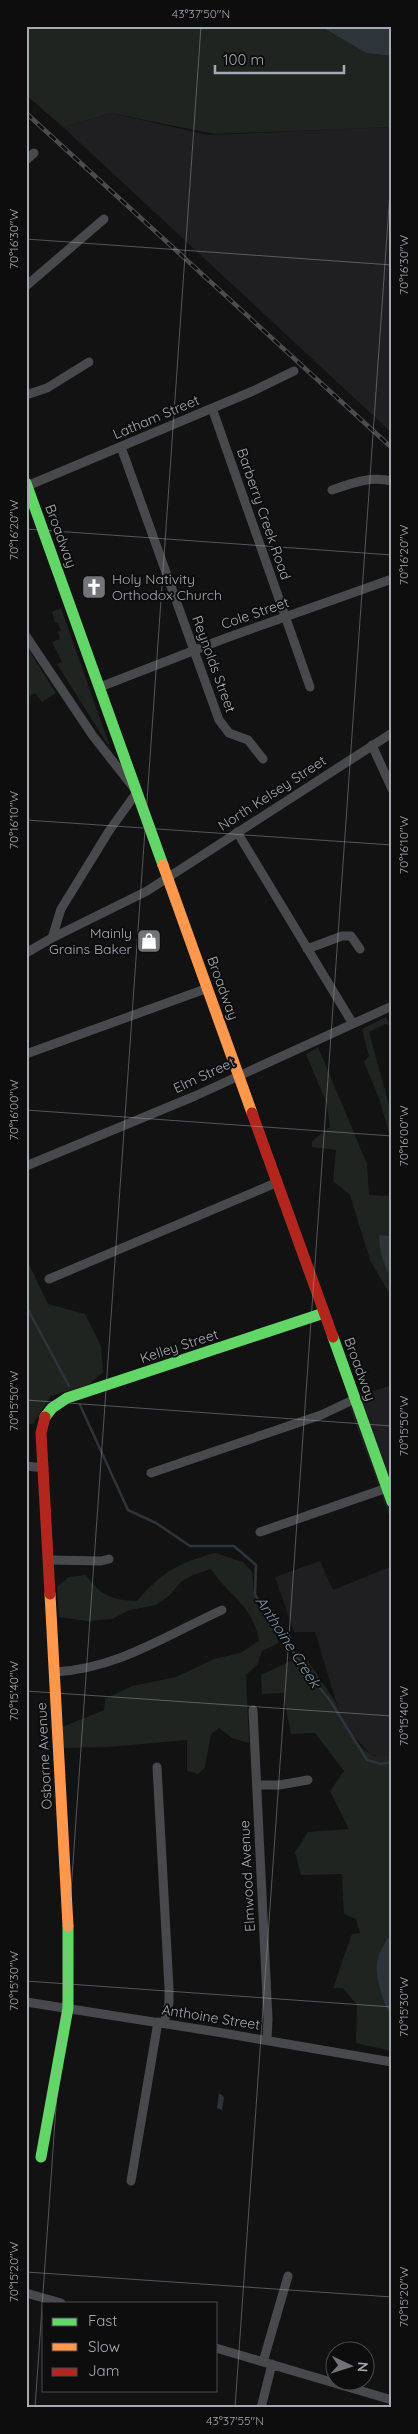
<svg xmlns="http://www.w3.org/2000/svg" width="418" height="2434" viewBox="0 0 418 2434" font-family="Quicksand,sans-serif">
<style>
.built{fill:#1f1f21}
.green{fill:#1f2420}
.water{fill:#2e353a}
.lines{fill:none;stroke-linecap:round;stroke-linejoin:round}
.stream{stroke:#2e353a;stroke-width:2.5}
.street{stroke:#48494c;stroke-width:9}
.fast{stroke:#63d668;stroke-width:11}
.slow{stroke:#ff974d;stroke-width:11}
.jam{stroke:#b3261e;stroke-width:11}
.rail-casing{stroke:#4b4c4e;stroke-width:4.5}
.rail{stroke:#0d0d0e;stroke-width:2.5;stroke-dasharray:8;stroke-linecap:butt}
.ticks{fill:none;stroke:#a5a9b2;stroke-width:1;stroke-opacity:0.45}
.labels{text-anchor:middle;stroke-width:4;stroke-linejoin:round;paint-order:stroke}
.street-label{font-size:14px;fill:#a5a9b2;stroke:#0d0d0e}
.poi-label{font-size:14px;fill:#a5a9b2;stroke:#0d0d0e;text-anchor:start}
.water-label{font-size:15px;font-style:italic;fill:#8096a9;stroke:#0d0d0e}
.neatline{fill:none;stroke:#a5a9b2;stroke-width:2}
.ticks-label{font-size:12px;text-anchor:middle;fill:#a5a9b2}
</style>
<rect width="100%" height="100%" fill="#121213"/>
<path class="built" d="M111,113L208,135L392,127V433L63,127Z
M392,1385V1523L347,1400Z
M320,1561L333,1590L392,1566V1756L381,1757L370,1754L350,1732L342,1721L315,1632H294L275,1577Z"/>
<path class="green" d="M26,26H320L366,53L392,56V127L214,134L111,113L63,127L26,95Z
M61,608L111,750L57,664L62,662L52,642L60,639L58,632L61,631L58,623L55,622L52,612Z
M26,646L56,693L42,702L35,693L26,699Z
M386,1017L390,1025L385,1024L369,1032L392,1116V1143L379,1098L364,1062L369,1056L362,1029Z
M318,1047L367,1164L369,1195L392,1196V1236L379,1235C379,1252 386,1263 391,1278C393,1284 392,1292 392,1298L370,1260L350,1195L333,1181L336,1150L312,1147V1141L330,1127L327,1104L306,1054Z
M26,1258L48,1304L85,1314L101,1346L103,1372L88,1385L51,1396L33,1424H26Z
M215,1553L243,1562L252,1572L255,1601L273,1628L279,1643L262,1651L257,1665L246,1675L249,1743L232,1738L219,1728L211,1734L205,1767L198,1774L187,1771V1740L108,1747L64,1748L62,1727L104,1710L105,1699L132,1686L176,1677L214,1659L240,1653L259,1641C252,1603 230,1598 211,1569L193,1575L181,1582L169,1596L156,1605L130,1610L112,1619L87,1621L59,1617L57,1587L69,1577L86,1575C101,1596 111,1600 137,1601C162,1572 178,1563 215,1553Z
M304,1655L336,1703L344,1725L363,1749L374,1756H392V2051L356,2043L357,2005L343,1988H333L352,1934L360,1933L356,1919L344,1914L342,1874L301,1875L295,1852L308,1832L349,1829L330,1791L344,1771L315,1733L291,1734L283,1693L262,1694L261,1675Z"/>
<path class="water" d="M320,26H392V56L366,53Z
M379,1235L392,1236V1279C384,1265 379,1251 379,1235Z
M392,1932V2015C387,2011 384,2001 382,1995C373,1964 375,1958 392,1932Z
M219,2093L224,2097L222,2110L217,2108Z"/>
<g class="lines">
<path class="stream" d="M26,1306L69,1386
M80,1405L128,1510L156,1523L190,1546H234L256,1565L255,1595L304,1668L331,1702L367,1760L381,1764L392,1762"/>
<path class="street" d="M26,160L34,153
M26,286L104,219
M26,395L47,388L89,362
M212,408L310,687
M121,447L219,720L229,733L248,740L263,759
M27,486L253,391L294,371
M332,490C352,483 370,476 392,481
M26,636L93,736L137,792L109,831L61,909L52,938
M100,687L226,638L392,579
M372,745L392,789
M237,832L353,1024
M307,949L342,936H351L360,949
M26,953L52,938L147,891L392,733
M26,1054L208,988
M26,1166L195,1096L392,1006
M49,1279L278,1182
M26,1466L44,1468
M151,1473L321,1415L355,1399
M260,1532L387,1488
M49,1560L101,1561L109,1559
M55,1672C119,1668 165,1636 222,1610
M253,1710L268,2019L267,2040
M157,1767L169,1988V2003L164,2023
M257,1785H279L308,1780
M26,2002L211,2031L392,2062
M131,2181L158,2022
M26,2293L61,2303
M216,2348L392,2400
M263,2362L288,2276
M261,2408L272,2364"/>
<path class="fast" d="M26,483L163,865
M333,1337L392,1502
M45,1417L52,1408L67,1398L324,1313
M41,2157L68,2008V1926"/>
<path class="slow" d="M163,865L252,1113
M50,1594L68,1926"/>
<path class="jam" d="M252,1113L333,1337
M45,1417L41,1433L50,1594"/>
<defs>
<path id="rail" d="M26,113L392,448"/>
</defs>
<use href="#rail" class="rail-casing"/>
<use href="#rail" class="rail"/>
</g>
<path class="ticks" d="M26,239L392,265M26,529L392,555M26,820L392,845M26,1110L392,1136M26,1400L392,1426M26,1691L392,1716M26,1981L392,2007M26,2272L392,2297M35,2408L201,26M235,2408L392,163"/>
<defs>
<symbol id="church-square" viewBox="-11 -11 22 22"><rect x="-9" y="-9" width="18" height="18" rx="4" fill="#72747a" stroke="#0d0d0e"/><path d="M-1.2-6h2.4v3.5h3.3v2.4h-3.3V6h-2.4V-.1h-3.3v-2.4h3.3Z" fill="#fff"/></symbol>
<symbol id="shop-square" viewBox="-11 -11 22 22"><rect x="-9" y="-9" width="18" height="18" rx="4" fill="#72747a" stroke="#0d0d0e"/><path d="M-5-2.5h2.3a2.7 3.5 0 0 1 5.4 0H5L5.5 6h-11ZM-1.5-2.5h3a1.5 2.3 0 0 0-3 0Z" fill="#fff"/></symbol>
</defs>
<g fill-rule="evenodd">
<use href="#church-square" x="80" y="573" width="28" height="28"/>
<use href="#shop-square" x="135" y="927" width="28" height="28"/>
</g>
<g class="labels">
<g class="street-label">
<text transform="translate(156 417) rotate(-23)" y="5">Latham Street</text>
<text transform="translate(264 514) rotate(71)" y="5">Barberry Creek Road</text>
<text transform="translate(61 536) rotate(70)" y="5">Broadway</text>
<text transform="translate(255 613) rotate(-19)" y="5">Cole Street</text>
<text transform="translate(214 664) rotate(70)" y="5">Reynolds Street</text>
<text transform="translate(272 793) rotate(-33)" y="5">North Kelsey Street</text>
<text transform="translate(223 988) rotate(70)" y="5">Broadway</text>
<text transform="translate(204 1075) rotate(-25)" y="5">Elm Street</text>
<text transform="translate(179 1346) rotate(-18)" y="5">Kelley Street</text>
<text transform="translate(360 1369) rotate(70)" y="5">Broadway</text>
<text transform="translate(44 1756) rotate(-93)" y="5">Osborne Avenue</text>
<text transform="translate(247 1876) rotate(-93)" y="5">Elmwood Avenue</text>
<text transform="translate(211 2017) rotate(9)" y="5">Anthoine Street</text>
</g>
<g class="poi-label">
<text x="112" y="584">Holy Nativity<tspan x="112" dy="16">Orthodox Church</tspan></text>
<text x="132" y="938" text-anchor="end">Mainly<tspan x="132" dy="16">Grains Baker</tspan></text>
</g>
<g class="water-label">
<text transform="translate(288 1642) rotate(57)" y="5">Anthoine Creek</text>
</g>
</g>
<rect width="418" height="2434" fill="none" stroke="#0d0d0e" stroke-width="55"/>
<rect x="42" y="2302" width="175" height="90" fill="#0d0d0e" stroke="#4a4b50"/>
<rect x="52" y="2318" width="25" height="8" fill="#63d668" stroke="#4a4b50"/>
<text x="88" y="2326" font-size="15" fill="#a5a9b2">Fast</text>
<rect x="52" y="2343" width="25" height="8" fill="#ff974d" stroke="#4a4b50"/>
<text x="88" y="2352" font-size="15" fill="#a5a9b2">Slow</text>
<rect x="52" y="2368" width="25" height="8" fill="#b3261e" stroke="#4a4b50"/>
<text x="88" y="2376" font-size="15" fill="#a5a9b2">Jam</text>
<g transform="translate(350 2366) rotate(94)"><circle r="24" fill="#0d0d0e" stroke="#4a4b50"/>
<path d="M0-4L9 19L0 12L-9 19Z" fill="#72747a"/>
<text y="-8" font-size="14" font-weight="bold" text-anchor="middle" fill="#a5a9b2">N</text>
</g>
<path d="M215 65v8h129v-8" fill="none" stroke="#a5a9b2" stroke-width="2.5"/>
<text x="223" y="65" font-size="15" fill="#a5a9b2" stroke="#0d0d0e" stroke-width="4" paint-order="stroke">100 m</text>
<rect x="28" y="28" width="362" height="2378" class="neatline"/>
<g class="ticks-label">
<text x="201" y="18">43°37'50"N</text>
<text transform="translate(14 239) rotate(-90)" y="4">70°16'30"W</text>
<text transform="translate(404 265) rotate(-90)" y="4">70°16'30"W</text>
<text transform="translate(14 530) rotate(-90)" y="4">70°16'20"W</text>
<text transform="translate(404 555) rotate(-90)" y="4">70°16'20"W</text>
<text transform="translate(14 820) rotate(-90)" y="4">70°16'10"W</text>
<text transform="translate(404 845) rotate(-90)" y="4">70°16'10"W</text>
<text transform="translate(14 1110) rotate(-90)" y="4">70°16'00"W</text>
<text transform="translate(404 1136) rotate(-90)" y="4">70°16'00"W</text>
<text transform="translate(14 1401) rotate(-90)" y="4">70°15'50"W</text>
<text transform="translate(404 1426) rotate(-90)" y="4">70°15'50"W</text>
<text transform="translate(14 1691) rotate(-90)" y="4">70°15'40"W</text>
<text transform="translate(404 1716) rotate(-90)" y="4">70°15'40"W</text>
<text transform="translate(14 1981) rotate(-90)" y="4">70°15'30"W</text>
<text transform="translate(404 2007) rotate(-90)" y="4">70°15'30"W</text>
<text transform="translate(14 2272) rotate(-90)" y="4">70°15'20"W</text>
<text transform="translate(404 2297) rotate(-90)" y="4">70°15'20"W</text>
<text x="235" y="2425">43°37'55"N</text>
</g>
</svg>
